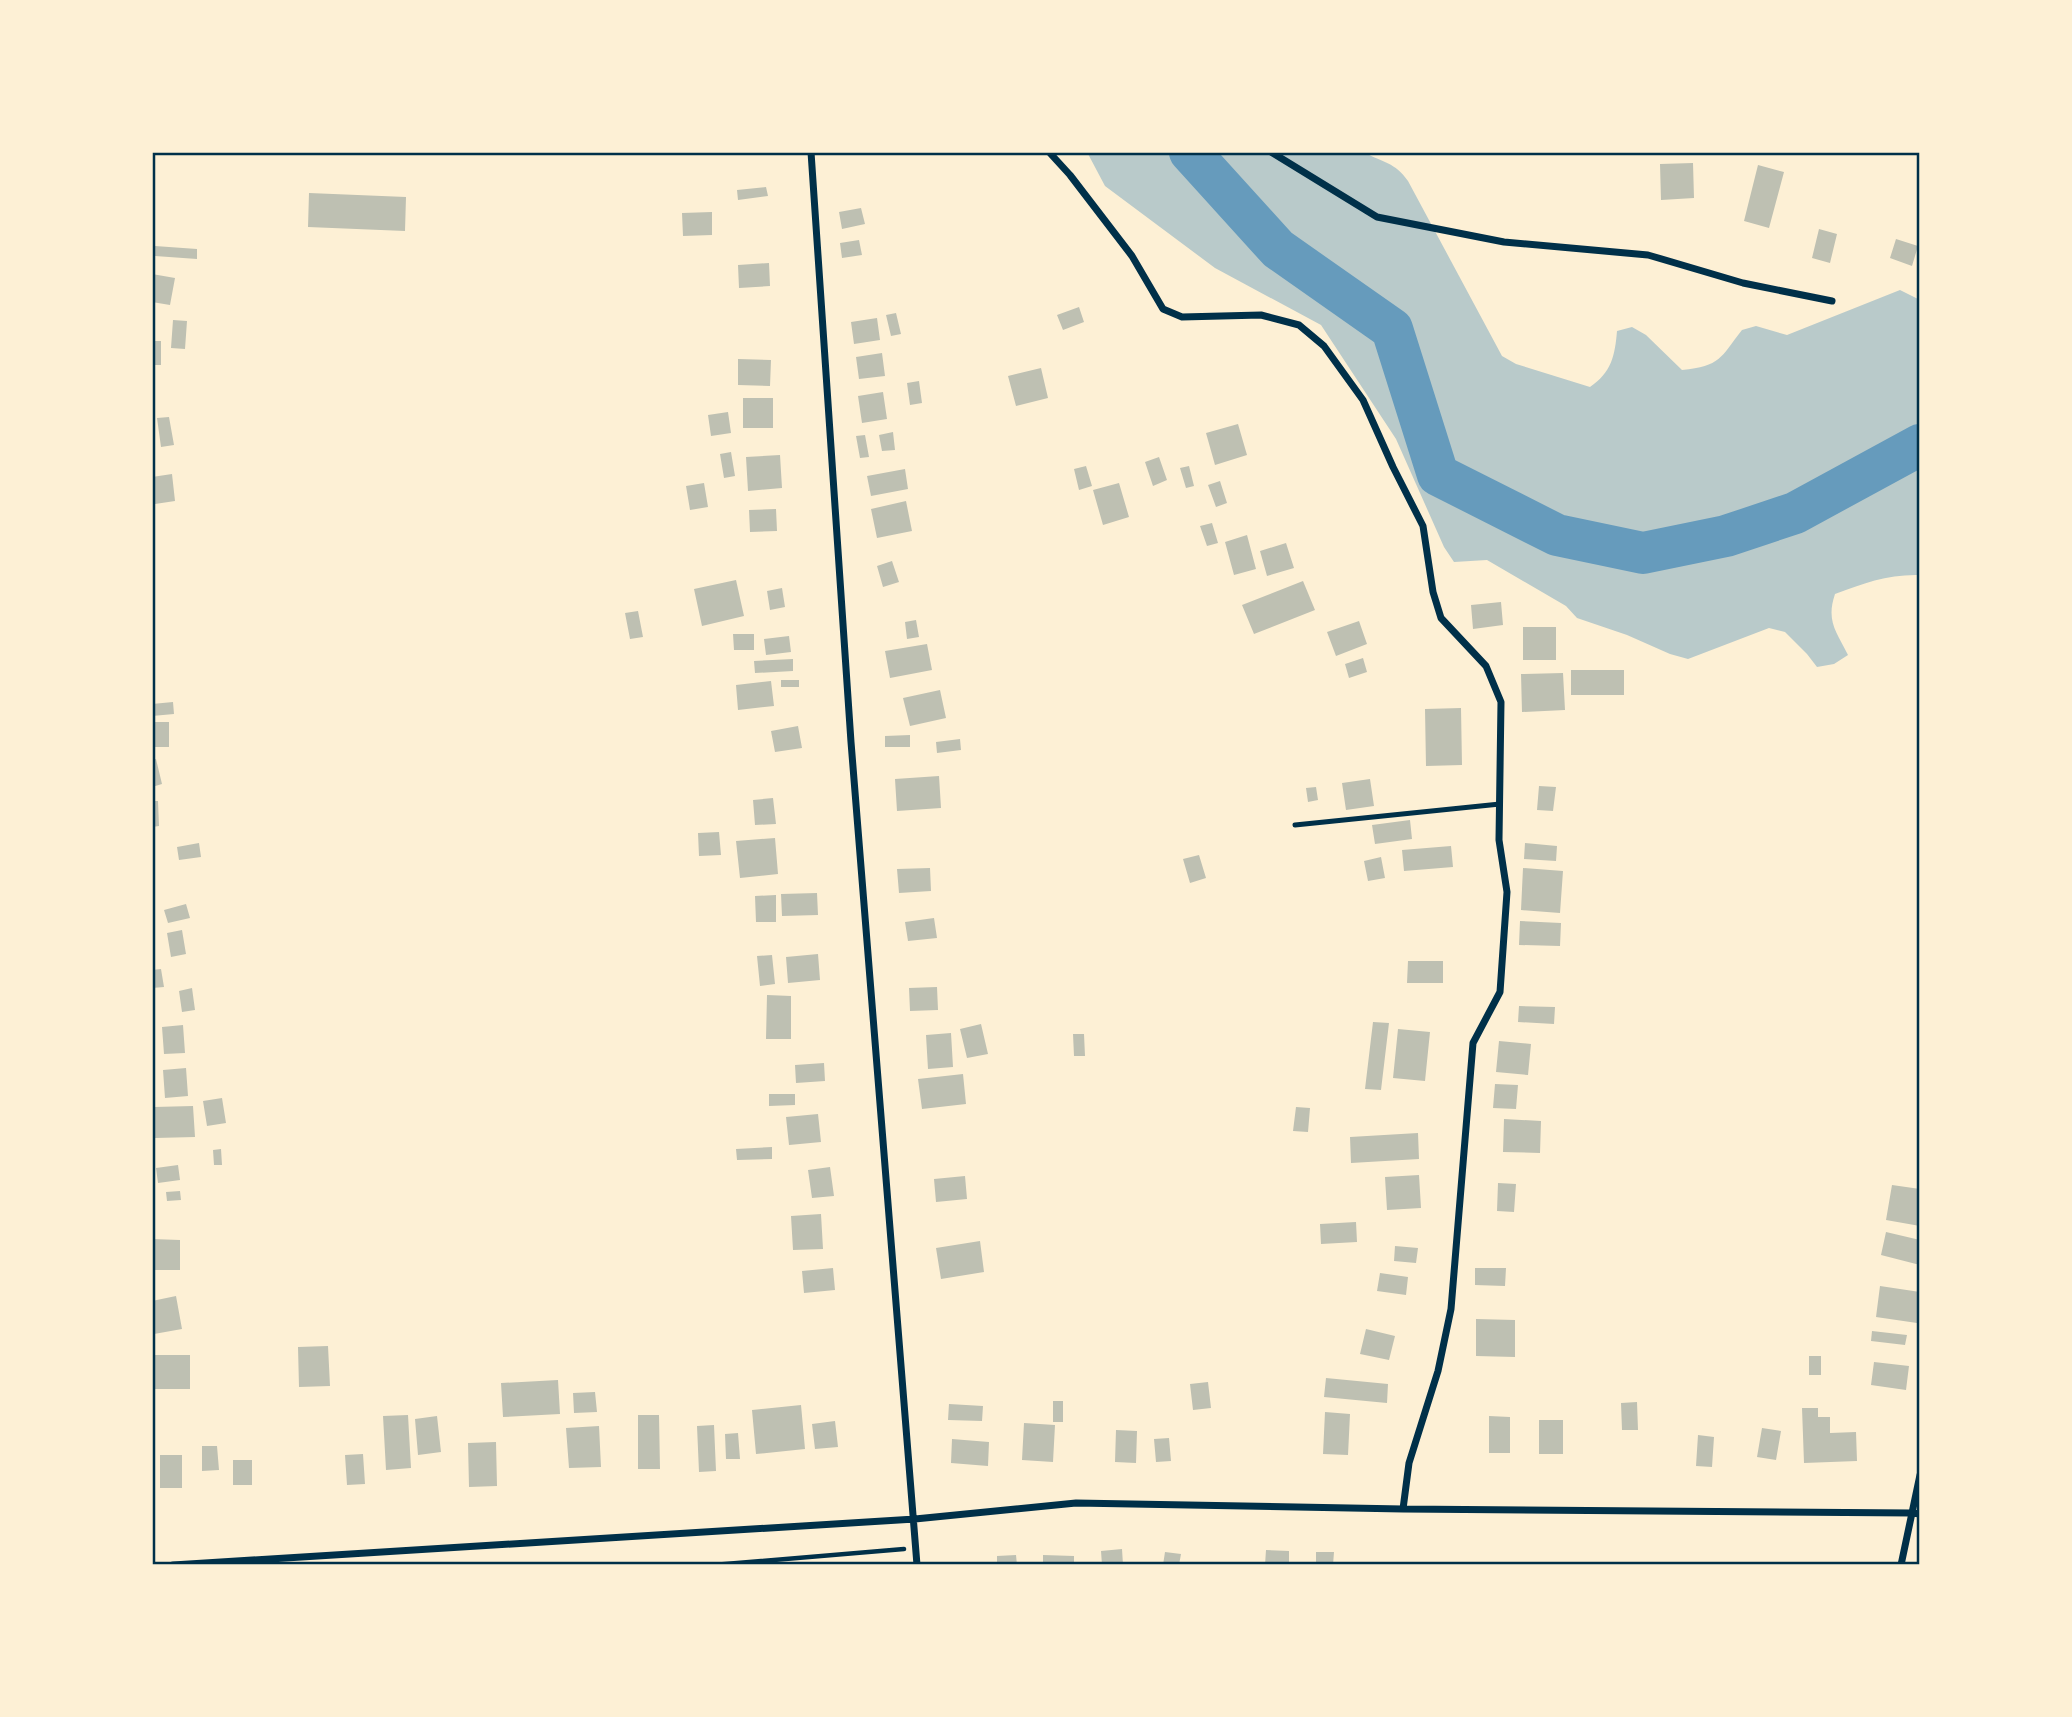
<svg xmlns="http://www.w3.org/2000/svg" width="2072" height="1717" viewBox="0 0 2072 1717" font-family="'Libre Baskerville',serif">
<style>
.green{fill:#b9caca}
.lines{fill:none;stroke-linecap:round;stroke-linejoin:round}
.river{stroke:#669bbc;stroke-width:42}
.building{fill:#bec0b2}
.path{stroke:#003049;stroke-width:4.5}
.service{stroke:#003049;stroke-width:5}
.minor{stroke:#003049;stroke-width:7}
.neatline{fill:none;stroke:#003049;stroke-width:2.5}
</style>
<rect width="100%" height="100%" fill="#fdf0d5"/>
<path class="green" d="M1087,152H1364C1383,163 1395,162 1408,181L1502,356L1516,364L1590,387C1611,373 1615,356 1617,331L1632,327L1646,335L1682,370C1721,366 1720,358 1742,330L1756,326L1787,335L1900,290L1920,300V575C1889,574 1864,583 1835,594C1826,621 1836,631 1848,655L1834,664L1817,667L1807,654L1785,632L1769,628L1688,659L1670,654L1627,635L1577,618L1566,606L1487,560L1454,562L1444,547L1396,439L1321,325L1215,268L1105,186Z"/>
<g class="lines">
<path class="river" d="M1190,152L1278,249L1392,329L1438,475L1557,535L1643,553L1726,536L1795,513L1920,445"/>
</g>
<path class="building" d="M1693,163L1694,198L1661,200L1660,164Z
M1758,165L1784,172L1769,228L1744,221Z
M766,187L768,196L738,200L737,190Z
M309,193L406,197L405,231L308,227Z
M861,208L865,224L842,229L839,212Z
M712,212V235L683,236L682,213Z
M1819,229L1837,234L1830,263L1812,258Z
M1896,239L1918,246L1912,266L1890,258Z
M859,240L862,255L842,258L840,243Z
M155,246L197,249V259L155,256Z
M769,263L770,286L739,288L738,265Z
M152,274L175,278L170,305L152,302Z
M1079,307L1084,322L1063,330L1057,315Z
M896,313L901,334L891,336L886,315Z
M877,318L880,340L854,344L851,322Z
M173,320L187,321L185,349L171,348Z
M152,341H161V365H152Z
M882,353L885,376L859,379L856,357Z
M738,359L771,360L770,386L738,385Z
M1041,368L1048,398L1016,406L1008,376Z
M919,381L922,403L910,405L907,383Z
M883,392L887,419L862,423L858,396Z
M743,398H773V428H743Z
M728,412L731,433L711,436L708,415Z
M169,417L174,445L161,447L157,418Z
M1238,424L1247,455L1215,465L1206,433Z
M893,432L895,450L882,451L879,435Z
M865,435L869,457L860,458L856,436Z
M731,452L735,476L724,478L720,454Z
M780,455L782,488L748,491L746,457Z
M1159,457L1167,480L1153,486L1145,462Z
M1086,466L1092,486L1079,490L1074,469Z
M1189,466L1194,486L1186,488L1180,468Z
M905,469L908,489L871,496L867,476Z
M172,474L175,501L155,504L152,477Z
M1220,481L1227,503L1216,507L1208,485Z
M704,483L708,507L690,510L686,486Z
M1119,483L1129,517L1103,525L1093,490Z
M906,501L912,531L877,538L871,509Z
M776,509L777,531L750,532L749,510Z
M1212,523L1218,543L1207,546L1200,526Z
M1247,535L1256,569L1234,575L1225,542Z
M1286,543L1294,568L1267,576L1260,551Z
M892,561L899,582L883,587L877,566Z
M736,580L744,616L702,626L694,589Z
M1303,581L1315,610L1254,634L1242,605Z
M782,588L785,607L770,610L767,591Z
M1501,602L1503,625L1473,629L1471,605Z
M638,611L643,637L630,639L625,613Z
M916,620L919,637L907,639L905,622Z
M1359,621L1367,644L1336,656L1327,632Z
M1523,627H1556V660H1523Z
M733,634H754V650H734Z
M789,636L791,652L766,655L764,639Z
M927,644L932,670L890,678L885,651Z
M1363,658L1367,672L1349,678L1345,664Z
M793,659V671L755,673L754,661Z
M1571,670H1624V695H1571Z
M1563,673L1565,710L1522,712L1521,674Z
M781,680H799V687H781Z
M771,681L774,706L738,710L736,685Z
M940,690L946,718L910,726L903,698Z
M173,702L174,714L152,716V704Z
M1461,708L1462,765L1426,766L1425,709Z
M152,722H169V747H152Z
M798,726L802,748L775,752L771,731Z
M910,735V747H885V736Z
M960,739L961,750L937,753L936,742Z
M156,759L162,784L152,787V760Z
M939,776L941,808L897,811L895,779Z
M1370,779L1374,806L1346,810L1342,783Z
M1539,786L1556,787L1553,811L1537,810Z
M1316,787L1318,800L1308,802L1306,788Z
M773,798L776,824L755,825L753,800Z
M152,801H158L159,826L152,827Z
M1410,820L1412,839L1375,844L1372,825Z
M719,832L721,855L699,856L698,833Z
M775,838L778,874L740,878L736,841Z
M199,843L201,857L179,860L177,847Z
M1525,843L1557,846L1556,861L1524,859Z
M1451,846L1453,867L1404,871L1402,850Z
M1199,855L1206,878L1190,883L1183,859Z
M1381,857L1385,878L1368,881L1364,861Z
M930,868L931,891L899,893L897,869Z
M1523,868L1563,871L1560,913L1521,910Z
M817,893L818,915L782,916L781,894Z
M776,895V922H756L755,896Z
M186,904L190,918L168,923L164,910Z
M934,918L937,938L908,941L905,922Z
M1520,921L1561,923L1560,946L1519,945Z
M182,930L186,954L171,957L167,933Z
M818,954L820,980L788,983L786,957Z
M772,955L775,984L760,986L757,956Z
M1408,961H1443V983H1407Z
M161,969L164,987L152,988V970Z
M937,987L938,1010L910,1011L909,988Z
M192,988L195,1010L182,1012L179,991Z
M767,995L791,996V1039H766Z
M1519,1006L1555,1007L1554,1024L1518,1022Z
M1373,1022L1389,1023L1381,1090L1365,1089Z
M981,1024L988,1054L967,1058L960,1029Z
M183,1025L185,1053L164,1054L162,1027Z
M1398,1029L1430,1032L1425,1081L1393,1078Z
M951,1033L953,1067L928,1069L926,1035Z
M1073,1034H1084L1085,1056H1074Z
M1499,1041L1531,1044L1528,1075L1496,1072Z
M824,1063L825,1081L796,1083L795,1065Z
M186,1068L188,1096L165,1098L163,1070Z
M963,1074L966,1104L922,1109L918,1079Z
M1495,1084L1518,1085L1516,1109L1493,1108Z
M769,1094H795V1105L769,1106Z
M222,1098L226,1123L207,1126L203,1101Z
M193,1106L195,1137L155,1138L154,1107Z
M1296,1107L1310,1108L1308,1132L1293,1131Z
M818,1114L821,1142L789,1145L786,1117Z
M1504,1119L1541,1121L1540,1153L1503,1152Z
M1418,1133L1419,1159L1351,1163L1350,1137Z
M772,1147V1159L737,1160L736,1149Z
M221,1149L222,1165H214L213,1150Z
M178,1165L180,1180L158,1183L156,1168Z
M830,1167L834,1196L812,1198L808,1170Z
M1419,1175L1421,1208L1387,1210L1385,1177Z
M965,1176L967,1199L936,1202L934,1179Z
M1498,1183L1516,1184L1514,1212L1497,1211Z
M1892,1185L1920,1189V1226L1886,1220Z
M180,1191L181,1200L167,1201L166,1192Z
M821,1214L823,1249L793,1250L791,1216Z
M1356,1222L1357,1242L1321,1244L1320,1224Z
M1886,1232L1920,1240V1265L1881,1255Z
M152,1239L180,1240V1270H152Z
M980,1241L984,1272L941,1279L936,1248Z
M1395,1246L1418,1248L1416,1263L1394,1261Z
M833,1268L835,1290L804,1293L802,1271Z
M1475,1268H1506L1505,1286L1475,1285Z
M1380,1273L1408,1277L1406,1295L1377,1291Z
M1880,1286L1920,1292L1917,1323L1876,1317Z
M176,1296L182,1329L154,1334L152,1301Z
M1476,1319L1515,1320V1357L1476,1356Z
M1366,1329L1395,1336L1389,1360L1360,1354Z
M1872,1331L1907,1335L1905,1345L1871,1341Z
M328,1346L330,1386L299,1387L298,1347Z
M154,1355H190V1389H154Z
M1809,1356H1821V1375H1809Z
M1874,1362L1909,1366L1906,1390L1871,1385Z
M1326,1378L1388,1384L1387,1403L1324,1397Z
M558,1380L560,1414L503,1417L501,1383Z
M1208,1382L1211,1408L1193,1410L1190,1384Z
M595,1392L597,1412L574,1413L573,1393Z
M1053,1401H1063V1422H1053Z
M1637,1402L1638,1430H1622L1621,1403Z
M949,1404L983,1406L982,1421L948,1420Z
M801,1405L805,1449L756,1454L752,1410Z
M1802,1408H1818V1417H1830V1433L1856,1432L1857,1461L1804,1463Z
M1325,1412L1350,1414L1348,1455L1323,1454Z
M408,1415L411,1468L386,1470L383,1416Z
M638,1415H659L660,1469H638Z
M437,1416L441,1452L418,1455L415,1419Z
M1489,1416L1510,1417V1453H1489Z
M1539,1420H1563V1454H1539Z
M835,1421L838,1447L815,1449L812,1424Z
M1024,1423L1055,1425L1053,1462L1022,1460Z
M714,1425L716,1471L699,1472L697,1426Z
M599,1426L601,1467L569,1468L566,1428Z
M1762,1428L1781,1431L1776,1460L1757,1457Z
M1116,1430L1137,1431L1136,1463L1115,1462Z
M738,1433L740,1459H726L725,1434Z
M1698,1435L1714,1437L1712,1467L1696,1466Z
M1169,1438L1171,1461L1156,1462L1154,1439Z
M952,1439L989,1442L988,1466L951,1463Z
M496,1442L497,1486L469,1487L468,1443Z
M202,1446H217L219,1470L202,1471Z
M363,1454L365,1484L347,1485L345,1455Z
M160,1455H182V1488H160Z
M233,1460H252V1485H233Z
M1122,1549L1123,1565H1102L1101,1551Z
M1266,1550L1289,1551V1565H1265Z
M1165,1552L1181,1554L1179,1565H1163Z
M1316,1552H1334L1333,1565H1316Z
M1016,1555L1017,1565H997V1556Z
M1043,1555L1074,1556V1565H1043Z"/>
<g class="lines">
<path class="path" d="M713,1565L904,1549"/>
<path class="service" d="M1295,825L1500,804"/>
<path class="minor" d="M811,152L851,742L917,1565
M1049,152L1070,175L1132,256L1163,309L1182,317L1261,315L1299,325L1324,346L1363,400L1393,467L1423,526L1433,592L1441,618L1486,666L1501,702L1499,840L1507,892L1500,992L1473,1043L1451,1309L1438,1371L1409,1463L1403,1509
M1271,152L1377,217L1504,242L1648,255L1743,283L1832,301
M173,1565L915,1519L1076,1503L1403,1509L1912,1513L1920,1514
M1901,1565L1920,1475"/>
</g>
<rect width="2072" height="1717" fill="none" stroke="#fdf0d5" stroke-width="308"/>
<rect x="154" y="154" width="1764" height="1409" class="neatline"/>
</svg>
